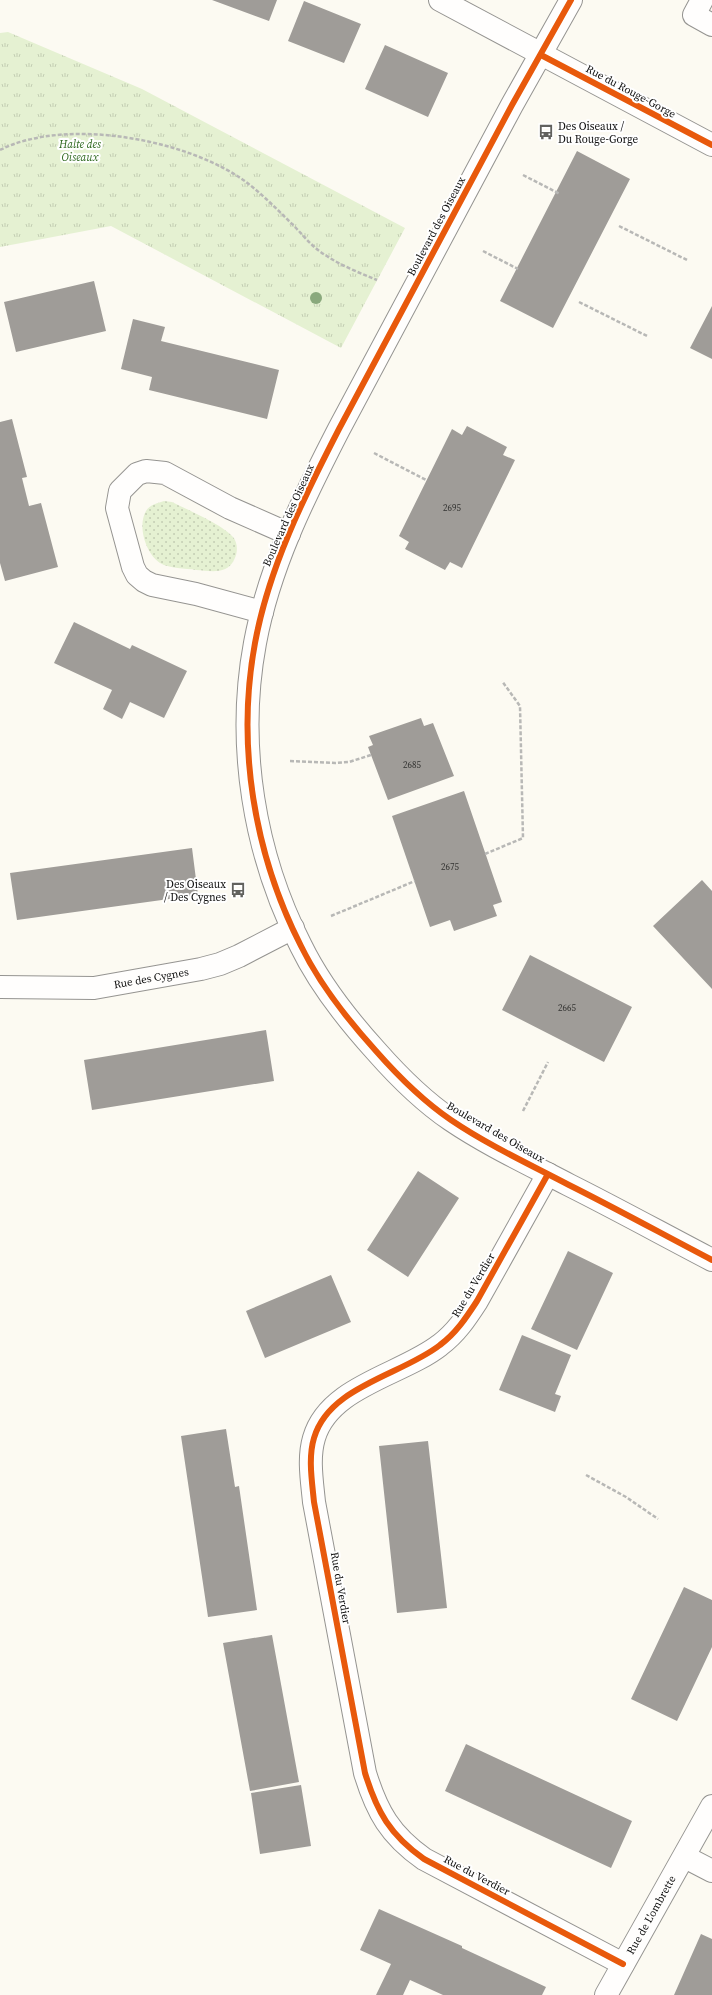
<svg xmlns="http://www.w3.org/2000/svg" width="712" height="1995" viewBox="0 0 712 1995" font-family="'Source Serif 4',serif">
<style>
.grass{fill:url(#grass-dots)}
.park{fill:url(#park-tufts)}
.building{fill:#9f9c98}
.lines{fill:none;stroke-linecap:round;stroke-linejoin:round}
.minor-casing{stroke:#959491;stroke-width:24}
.path{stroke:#b8b8b6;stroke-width:2.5;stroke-dasharray:4 2;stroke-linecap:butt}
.minor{stroke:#fffefd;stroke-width:22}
.cycleway-casing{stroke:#fff;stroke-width:8}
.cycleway{stroke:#e8590c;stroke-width:6}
.tree{fill:#8aa97d}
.labels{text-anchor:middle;stroke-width:4;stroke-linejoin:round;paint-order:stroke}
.number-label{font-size:9px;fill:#323230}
.street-label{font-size:11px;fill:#0e0e0e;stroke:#fff}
.poi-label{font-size:11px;fill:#0e0e0e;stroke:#fff;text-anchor:start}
.park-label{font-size:11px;font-style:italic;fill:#2c671d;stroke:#fff}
</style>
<defs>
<pattern id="grass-dots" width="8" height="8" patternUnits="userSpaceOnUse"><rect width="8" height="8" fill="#e5f1d2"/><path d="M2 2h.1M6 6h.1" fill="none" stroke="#c3cdb3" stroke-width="1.8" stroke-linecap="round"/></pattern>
<pattern id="park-tufts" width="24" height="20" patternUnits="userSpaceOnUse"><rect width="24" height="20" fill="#e5f1d2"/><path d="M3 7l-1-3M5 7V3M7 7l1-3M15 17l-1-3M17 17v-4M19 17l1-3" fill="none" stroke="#c3cdb3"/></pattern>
</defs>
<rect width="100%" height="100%" fill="#fcfaf2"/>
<path class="grass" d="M164,501L172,502C188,510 223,525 233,537C238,543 238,553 234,560C227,575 210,571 196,570C185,568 170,569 160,563C146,554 137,526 146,511C149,505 158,503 164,501Z"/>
<path class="park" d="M8,32L142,89L405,228L341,348L111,226L0,247V33Z"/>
<path class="building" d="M212,0H277L269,21Z
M304,1L361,24L344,63L288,41Z
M385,45L448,73L428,117L365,89Z
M577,151L630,179L553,328L500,301Z
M94,281L106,331L16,352L4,302Z
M712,306V359L690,348Z
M133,319L165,327L161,341L279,370L267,419L149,390L152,377L121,369Z
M12,419L27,477L22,478L29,506L41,503L58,567L5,581L0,563V422Z
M467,426L507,447L503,455L515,460L462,568L450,562L445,570L405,549L409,542L399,536L452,429L462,435Z
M74,622L130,649L132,645L187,671L164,718L130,702L122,719L103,709L112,690L54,663Z
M421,718L424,726L433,723L454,776L388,800L368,747L373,745L369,736Z
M464,791L502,902L493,905L497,916L454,931L450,920L430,927L392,816Z
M192,848L198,895L17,920L10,873Z
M702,880L712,891V989L653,926Z
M530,955L632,1007L604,1062L502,1010Z
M266,1030L274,1081L92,1110L84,1060Z
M418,1171L459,1198L408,1277L367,1250Z
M568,1251L613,1273L577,1350L531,1329Z
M331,1275L351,1322L265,1358L246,1311Z
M522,1335L571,1355L555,1394L561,1396L555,1412L499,1390Z
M226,1429L235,1487L239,1486L257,1610L208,1617L181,1436Z
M428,1441L447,1608L397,1613L379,1446Z
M684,1587L712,1600V1647L677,1721L631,1699Z
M272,1635L299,1782L250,1791L223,1643Z
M466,1744L632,1821L611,1868L445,1791Z
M301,1785L311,1846L260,1854L251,1793Z
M379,1909L462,1946V1948L546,1987L542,1995H443L410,1980L403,1995H376L391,1964L360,1950Z
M701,1934L712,1939V1995H674Z"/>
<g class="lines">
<defs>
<g id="minor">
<path d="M440,0L712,145"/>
<path d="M571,0L512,105L339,429C304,497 269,567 255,643C236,745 254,854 301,946C320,985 347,1019 376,1051C398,1076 423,1101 451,1120C488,1145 529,1164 569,1185C617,1209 664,1235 712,1260"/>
<path d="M702,0L694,15L712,25"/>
<path d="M262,612L196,594L152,585L144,581L137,575L133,567L117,508L120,491L137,474L146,471L165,473L230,508L289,534"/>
<path id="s1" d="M0,987L94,988L201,969L220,964L239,956L293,928"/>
<path d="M548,1174L477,1301C466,1318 456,1333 440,1345C402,1375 329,1386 314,1438C308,1458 312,1481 314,1502L365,1773C377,1812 390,1835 424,1859L623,1964"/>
<path d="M685,1857L712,1871"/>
<path id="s2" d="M606,1995L712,1806"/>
</g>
</defs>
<use href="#minor" class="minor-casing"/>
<path class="path" d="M0,150C67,116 193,140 250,185C266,198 280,212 294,226C302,234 309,243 318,250C335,263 357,272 377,280
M523,175L560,194
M619,226L687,260
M483,251L518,269
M579,302L647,336
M374,453L426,480
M290,761L335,763L349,762L371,755
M485,854L523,838L520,706L502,681
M331,916L415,881
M523,1111L548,1062
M586,1475L626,1497L658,1519"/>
<use href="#minor" class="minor"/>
<defs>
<path id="cycleway" d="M571,0L512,105L339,429C304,497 269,567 255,643C236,745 254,854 301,946C320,985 347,1019 376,1051C398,1076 423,1101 451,1120C488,1145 529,1164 569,1185C617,1209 664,1235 712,1260
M541,55L712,145
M548,1174L477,1301C466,1318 456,1333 440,1345C402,1375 329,1386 314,1438C308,1458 312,1481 314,1502L365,1773C377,1812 390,1835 424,1859L623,1964"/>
</defs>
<use href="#cycleway" class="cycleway-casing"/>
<use href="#cycleway" class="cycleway"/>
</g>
<circle class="tree" cx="316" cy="298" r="6"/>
<defs>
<symbol id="bus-bare" viewBox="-9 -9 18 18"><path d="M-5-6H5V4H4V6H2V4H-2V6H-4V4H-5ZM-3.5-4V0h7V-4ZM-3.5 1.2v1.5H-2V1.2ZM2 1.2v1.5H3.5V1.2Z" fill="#61615e" stroke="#fff" stroke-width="2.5" paint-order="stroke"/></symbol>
</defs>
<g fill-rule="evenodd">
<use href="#bus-bare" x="535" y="121" width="22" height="22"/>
<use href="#bus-bare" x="227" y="879" width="22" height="22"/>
</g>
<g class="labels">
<g class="number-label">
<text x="452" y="511">2695</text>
<text x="412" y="768">2685</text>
<text x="450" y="870">2675</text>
<text x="567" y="1011">2665</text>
</g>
<g class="street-label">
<text transform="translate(631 91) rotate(28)" y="4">Rue du Rouge-Gorge</text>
<text transform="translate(436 226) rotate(-62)" y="4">Boulevard des Oiseaux</text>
<text transform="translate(288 515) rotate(-66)" y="4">Boulevard des Oiseaux</text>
<text dy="4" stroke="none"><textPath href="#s1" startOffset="152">Rue des Cygnes</textPath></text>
<text transform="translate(496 1132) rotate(30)" y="4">Boulevard des Oiseaux</text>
<text transform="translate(473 1285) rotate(-59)" y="4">Rue du Verdier</text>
<text transform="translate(341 1588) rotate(80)" y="4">Rue du Verdier</text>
<text transform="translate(477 1875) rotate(28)" y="4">Rue du Verdier</text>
<text dy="4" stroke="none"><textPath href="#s2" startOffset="92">Rue de L'ombrette</textPath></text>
</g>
<g class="poi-label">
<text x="558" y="130">Des Oiseaux /<tspan x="558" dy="13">Du Rouge-Gorge</tspan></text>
<text x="226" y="888" text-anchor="end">Des Oiseaux<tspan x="226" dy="13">/ Des Cygnes</tspan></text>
</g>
<g class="park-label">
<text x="80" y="148">Halte des<tspan x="80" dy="13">Oiseaux</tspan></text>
</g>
</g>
</svg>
